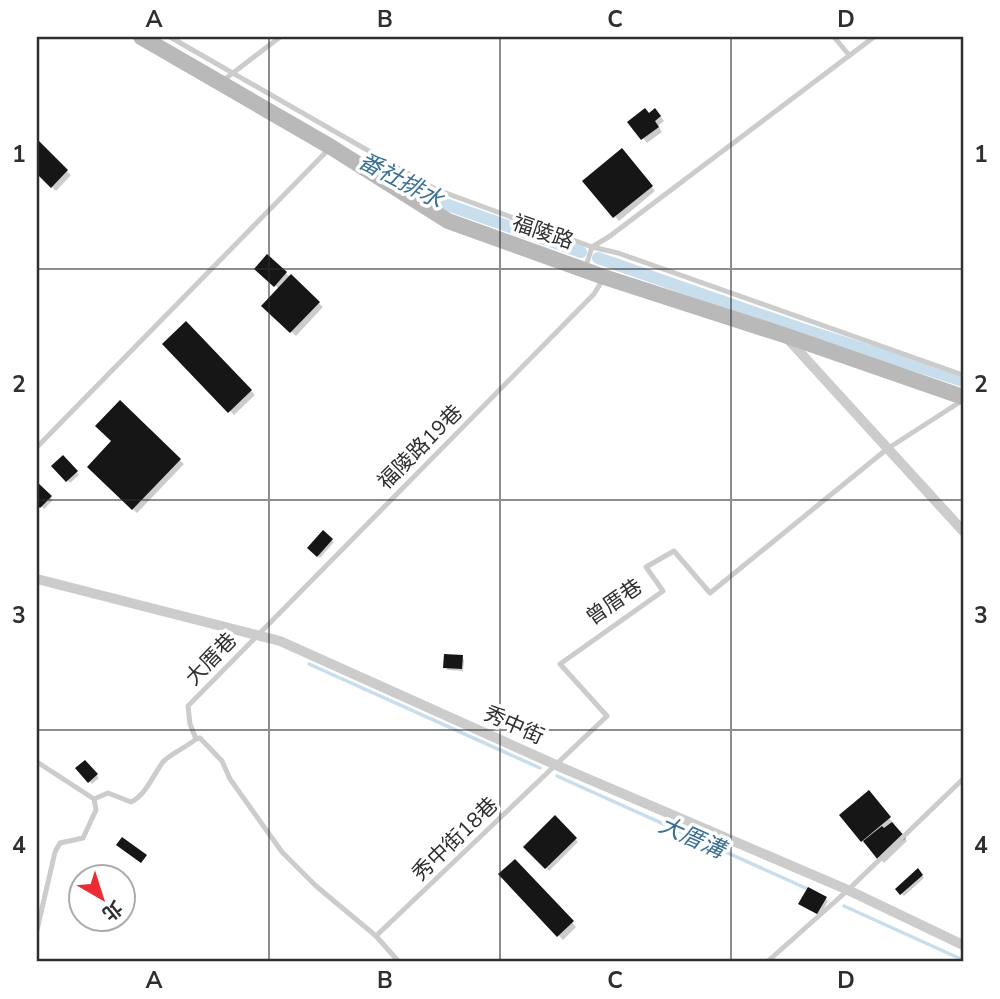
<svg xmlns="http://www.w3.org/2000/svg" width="1000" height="999" viewBox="0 0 1000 999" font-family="'Nunito Sans','Noto Sans TC',sans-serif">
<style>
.shadow{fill:#0003}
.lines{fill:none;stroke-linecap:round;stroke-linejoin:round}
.stream{stroke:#c8deed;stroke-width:3.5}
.canal{stroke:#c8deed;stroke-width:12}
.building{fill:#161616}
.lane{stroke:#ccc;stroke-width:5}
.street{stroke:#ccc;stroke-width:10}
.secondary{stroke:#b9b9b9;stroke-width:16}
.grid{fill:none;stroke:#2f2f2f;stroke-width:2;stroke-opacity:0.55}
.labels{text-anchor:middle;stroke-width:7;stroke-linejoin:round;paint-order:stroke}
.street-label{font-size:21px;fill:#2f2f2f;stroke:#fff}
.water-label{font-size:23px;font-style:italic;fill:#397095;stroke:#fff}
.neatline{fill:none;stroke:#2f2f2f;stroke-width:2.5}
.grid-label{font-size:23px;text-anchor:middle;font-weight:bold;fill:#2f2f2f}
</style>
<rect width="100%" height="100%" fill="#fff"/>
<path class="shadow" d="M659,114L664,121L658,126L662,132L647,143L630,122Z
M37,142L71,175L56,191L37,172Z
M626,155L655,191L619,221L585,181Z
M268,257L323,307L296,336L264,306L279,289L257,269Z
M186,324L255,395L234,415L165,344Z
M120,403L184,464L137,513L89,467L114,441Z
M63,458L79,475L70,483L54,466Z
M37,485L53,500L44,509L37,503Z
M324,533L334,542L320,558L310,548Z
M462,657L464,660L463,671L448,670L445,667Z
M85,762L99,778L92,784L78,768Z
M873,797L907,841L884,863L862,841Z
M555,818L578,842L549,871L526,847Z
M515,861L576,927L563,940L501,875Z
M918,871L924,878L904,896L897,889Z
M826,899L828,901L820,916L803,906Z"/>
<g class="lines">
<path class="stream" d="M309,664L540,768
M557,776L810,890
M844,906L963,960"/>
<path class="canal" d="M402,183L428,198L581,252
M598,258L802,329L963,381"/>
</g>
<path class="building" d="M645,108L649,113L655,108L661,116L655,121L659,127L641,140L627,122Z
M37,139L68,170L51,188L37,174Z
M622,148L653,186L613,218L582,181Z
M267,254L287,272L274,287L254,269Z
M291,274L320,302L290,333L261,306Z
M186,321L252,390L228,413L162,344Z
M120,400L181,459L132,510L87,467L111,441L95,426Z
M63,455L78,471L66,482L51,466Z
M37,482L52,496L40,508L37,505Z
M323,530L333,539L317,557L307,548Z
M444,654L463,655L462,669L443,668Z
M85,760L98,774L88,783L75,768Z
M869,790L891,817L861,842L839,815Z
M555,815L577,838L545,869L523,847Z
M892,822L906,838L878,860L863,841L882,826L884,828Z
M122,837L147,855L141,863L116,845Z
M515,859L574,921L557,937L498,874Z
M918,868L923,875L900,895L895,889Z
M808,887L827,897L817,914L798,904Z"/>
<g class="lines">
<path class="lane" d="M170,37L435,189L592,247L618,253L963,375
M834,37L849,55
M221,82L280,37
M585,269L592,247L610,236L874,37
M37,447L329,149
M196,739L200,738L222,761L230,779L282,852L316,886L376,936L399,962
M37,762L94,799
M37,930L55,852L60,843L83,838L96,810L94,799L108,793L131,802C146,795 153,775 163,762C170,754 187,747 196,739L190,724L188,706L594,294L602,281
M376,936L607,716L560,664L663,591L646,567L674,551L710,593L887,449L963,400
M767,962L848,890L963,779"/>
<path class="street" d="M786,337L963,531
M37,579L280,641L565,769L848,890L963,945"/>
<path class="secondary" d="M141,37L331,147L448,221L604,277L784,335L963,397"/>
</g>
<path class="grid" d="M269,37V962M500,37V962M731,37V962M37,269H963M37,500H963M37,730H963"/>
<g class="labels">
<g class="street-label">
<text transform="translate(543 232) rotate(19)" y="7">福陵路</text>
<text transform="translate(420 447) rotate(-45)" y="7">福陵路19巷</text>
<text transform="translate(614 602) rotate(-35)" y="7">曾厝巷</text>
<text transform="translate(211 659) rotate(-46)" y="7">大厝巷</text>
<text transform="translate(514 725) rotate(24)" y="7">秀中街</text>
<text transform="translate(455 839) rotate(-44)" y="7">秀中街18巷</text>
</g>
<g class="water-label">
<text transform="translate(401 180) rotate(28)" y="8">番社排水</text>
<text transform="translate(692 837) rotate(24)" y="8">大厝溝</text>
</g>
</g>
<rect width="1000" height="999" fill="none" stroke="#ffffff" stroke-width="77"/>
<g transform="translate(102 898) rotate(141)"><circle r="33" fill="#ffffff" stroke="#acacac" stroke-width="2"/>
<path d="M0-5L12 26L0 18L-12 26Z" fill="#ec2b36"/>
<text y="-10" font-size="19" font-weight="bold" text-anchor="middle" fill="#2f2f2f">北</text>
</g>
<rect x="38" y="38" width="924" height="922" class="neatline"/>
<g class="grid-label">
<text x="154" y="27">A</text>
<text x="385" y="27">B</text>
<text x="615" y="27">C</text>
<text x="846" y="27">D</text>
<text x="19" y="162">1</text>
<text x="981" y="162">1</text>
<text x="19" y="392">2</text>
<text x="981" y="392">2</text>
<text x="19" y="623">3</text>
<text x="981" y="623">3</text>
<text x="19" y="853">4</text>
<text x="981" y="853">4</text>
<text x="154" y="988">A</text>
<text x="385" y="988">B</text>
<text x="615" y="988">C</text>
<text x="846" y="988">D</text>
</g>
</svg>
